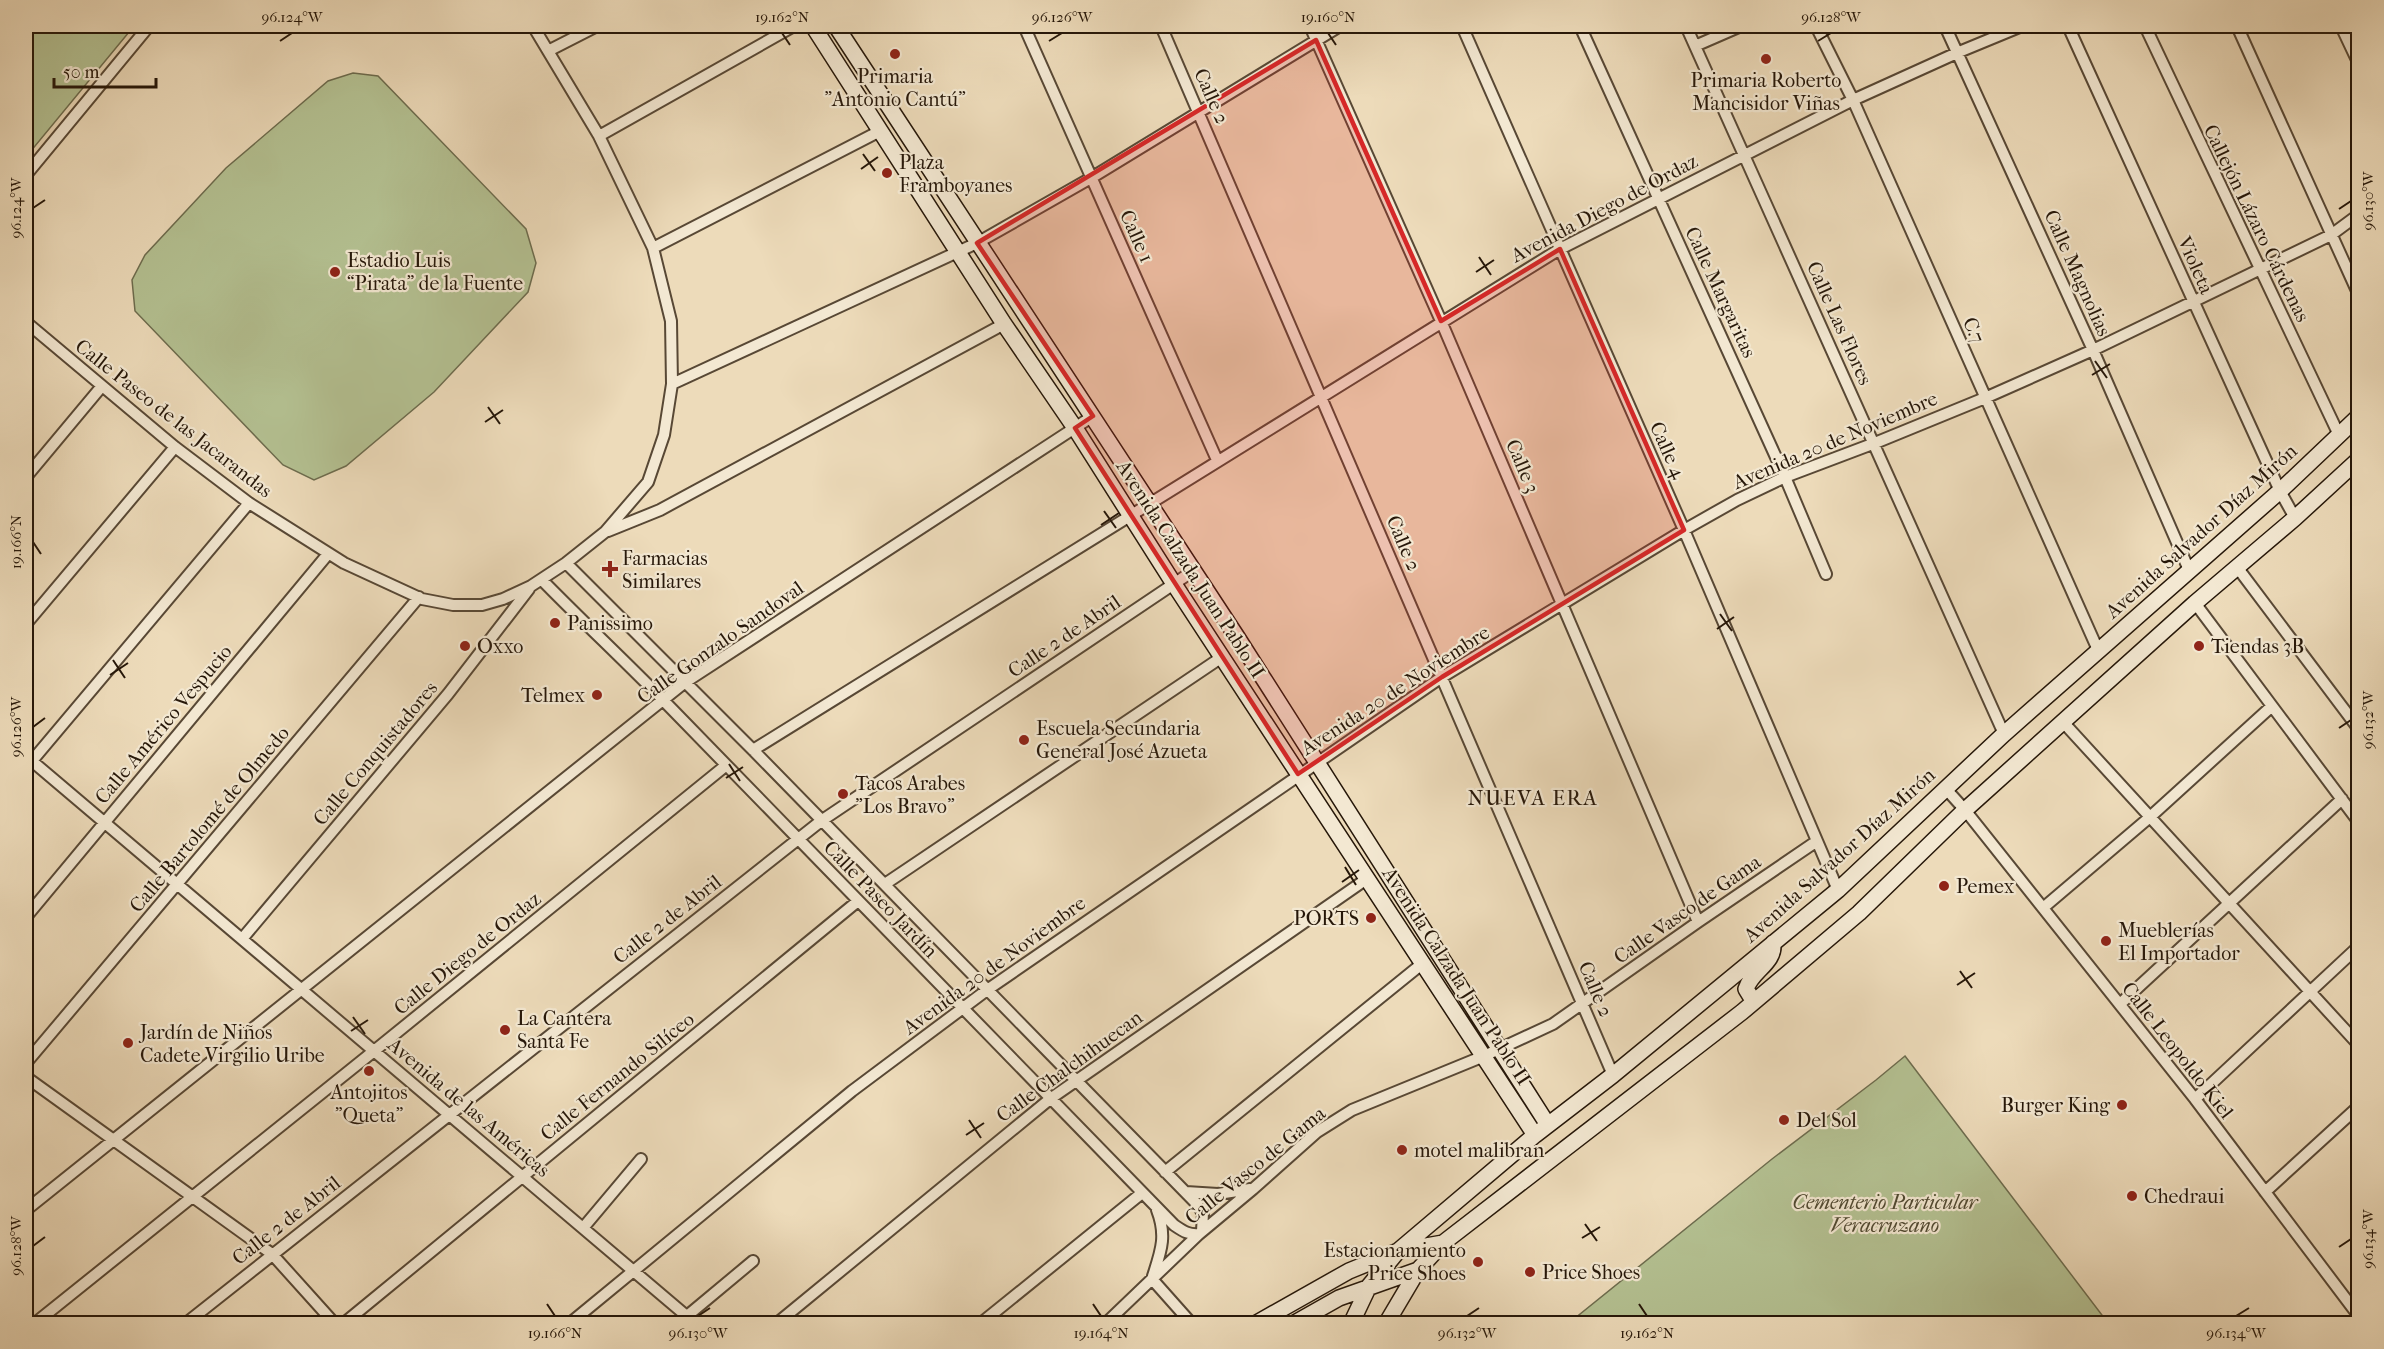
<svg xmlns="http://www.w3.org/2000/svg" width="2384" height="1349" viewBox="0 0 2384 1349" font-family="'IM FELL French Canon',serif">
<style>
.green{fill:#b4c192;stroke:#6d6c4e;stroke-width:1.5}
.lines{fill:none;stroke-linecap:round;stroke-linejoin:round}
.street-casing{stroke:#584835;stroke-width:14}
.secondary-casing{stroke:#261709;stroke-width:18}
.street{stroke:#f3e8d2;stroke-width:10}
.secondary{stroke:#f3e8d2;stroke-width:15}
.marked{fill:#d62828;fill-opacity:0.2;stroke:#d62828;stroke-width:4.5;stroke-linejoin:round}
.ticks{fill:none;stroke:#261709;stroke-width:2}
.poi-dot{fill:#8f2418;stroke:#f3e8d2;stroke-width:2}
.labels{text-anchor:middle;stroke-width:4.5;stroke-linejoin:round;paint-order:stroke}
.poi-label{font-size:20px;fill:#261709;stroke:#f3e8d2;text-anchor:start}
.street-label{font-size:20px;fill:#261709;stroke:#f3e8d2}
.park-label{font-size:20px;font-style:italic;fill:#514a32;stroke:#f3e8d2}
.neighbourhood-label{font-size:21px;letter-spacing:1.5px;fill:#261709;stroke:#f3e8d2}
.neatline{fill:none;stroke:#261709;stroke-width:2}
.ticks-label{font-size:15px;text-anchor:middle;fill:#261709}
</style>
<rect width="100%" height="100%" fill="#eddbba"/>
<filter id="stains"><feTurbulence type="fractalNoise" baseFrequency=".00333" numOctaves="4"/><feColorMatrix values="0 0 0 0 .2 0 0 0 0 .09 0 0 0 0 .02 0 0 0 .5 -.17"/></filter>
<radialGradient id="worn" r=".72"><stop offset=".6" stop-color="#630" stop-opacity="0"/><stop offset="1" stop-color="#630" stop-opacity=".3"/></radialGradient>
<path class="green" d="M26,26H134L26,157Z
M353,73L378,76L526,229L536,263L528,292L434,392L346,466L314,480L283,465L135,311L132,280L145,255L226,168L328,81Z
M1905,1056L2108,1323H1569L1772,1159L1876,1080Z"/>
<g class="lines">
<defs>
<path id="street" d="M1024,26L1217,460
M1161,26L1613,1075
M1310,26L1441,321L1698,922
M1462,26L1684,530L1838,890
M1580,26L1785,477L1826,574
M1686,26L2004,734
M1816,26L1853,100L2098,650
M1945,26L2093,350L2189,570
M2068,26L2280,491L2295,518
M2145,26L2339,435
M2237,26L2358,293
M2341,26L2358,62
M1695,46L1741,26
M548,51L597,26
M599,136L794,26
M26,175L149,26
M653,248L880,131
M26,322L175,447L249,503L344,563L422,599L453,605H482L503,599L531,586L566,563L605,532L648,482L664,435L672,384L671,321L653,248L599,136L533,26
M672,384L977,243L1091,178L1340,26
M26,477L102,386
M608,531L660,510L1004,324
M566,563L753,750L1196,1203L1203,1213L1202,1231
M2237,567L2358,728
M542,580C582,621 624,660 664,701C833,877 1004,1051 1174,1225C1183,1231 1188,1235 1199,1234
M2195,603L2358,821
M26,624L175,447
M2063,722L2358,1044
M753,750L1560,249L1853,100L1959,52L2022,26
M26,756L696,1324
M26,768L249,503
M1946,789L1965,810L2195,1099L2358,1315
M885,884L1222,657
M2043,908L2150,817L2272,706
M26,917L328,554
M242,939L448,694L529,589
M2120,1004L2342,799
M26,1063L419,597
M26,1077L272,1254L335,1324
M2195,1099L2358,947
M1165,1172L1423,963
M1186,1192L1218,1194L1250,1189
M2265,1192L2358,1107
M26,1210L684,683L1093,416
M583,1228L641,1159
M1153,1276C1161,1251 1167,1236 1157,1210
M1152,1279L1192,1324
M687,1316L753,1261
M34,1324L374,1051L724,767
M185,1324L821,821L1193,571
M343,1324L858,901
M569,1324L852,1091L987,990L1442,677L1684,530L1737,500L1785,477L1875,443L1985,398L2093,350L2331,235L2358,215
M776,1324L1050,1099L1368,878
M980,1324L1142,1193
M1105,1324L1199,1234L1253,1189L1317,1132L1352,1110L1484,1056L1553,1024L1698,922L1817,841"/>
<path id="secondary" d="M813,26L1004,324L1075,428L1174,584L1535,1135
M836,26L1237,637L1548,1125
M1754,1002L1746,989C1752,970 1775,964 1773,943
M1255,1324L1349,1271L1398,1251L1443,1243
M1293,1324L1339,1298L1418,1270
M1351,1324L1369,1286L1398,1251L1535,1135L1613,1075L1838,890L2004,734L2280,491L2358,417
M1386,1324L1418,1270L1443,1243L1742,1012L1859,913L1965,810L2195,603L2295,518L2358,460"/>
</defs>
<use href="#street" class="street-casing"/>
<use href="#secondary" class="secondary-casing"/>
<use href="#street" class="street"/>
<use href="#secondary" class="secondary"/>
</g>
<path class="marked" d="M1316,40L1441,321L1560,249L1684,530L1442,677L1298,774L1075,428L1093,416L977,243Z"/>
<path class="ticks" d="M782,33L790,45M1328,33L1336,45M280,41L292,33M1049,41L1062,33M1818,41L1831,33M863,154L875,171M861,169L878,157M33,208L45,200M2339,209L2351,201M1479,257L1491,275M1476,272L1494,260M2095,361L2107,378M2092,375L2110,364M488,407L500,424M485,422L503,410M1104,511L1116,528M1101,525L1119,513M33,542L41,554M1720,614L1732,631M1717,629L1734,617M113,660L125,678M110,675L128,663M33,727L45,718M2339,728L2351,720M729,764L740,781M726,778L743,767M1345,867L1356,885M1342,882L1359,870M1960,971L1972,988M1957,985L1975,973M353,1017L365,1034M351,1031L368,1020M969,1120L981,1138M966,1135L984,1123M1585,1224L1597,1241M1582,1238L1600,1227M33,1246L45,1237M2339,1247L2351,1239M547,1304L555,1316M1093,1304L1101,1316M1639,1304L1647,1316M698,1316L710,1308M1467,1316L1479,1308M2236,1316L2249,1308"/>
<g class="poi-dot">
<circle cx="895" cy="54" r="6"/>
<circle cx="1766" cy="59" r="6"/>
<circle cx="887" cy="173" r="6"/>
<circle cx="335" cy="272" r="6"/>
<path d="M607 560h6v6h6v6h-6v6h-6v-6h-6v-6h6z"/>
<circle cx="555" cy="623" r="6"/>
<circle cx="465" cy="646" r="6"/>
<circle cx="2199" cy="646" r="6"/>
<circle cx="597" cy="695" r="6"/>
<circle cx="1024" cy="740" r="6"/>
<circle cx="843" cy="794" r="6"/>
<circle cx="1944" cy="886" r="6"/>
<circle cx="1371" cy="918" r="6"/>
<circle cx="2106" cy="941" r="6"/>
<circle cx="505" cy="1030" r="6"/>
<circle cx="128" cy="1043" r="6"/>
<circle cx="369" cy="1071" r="6"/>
<circle cx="2122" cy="1105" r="6"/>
<circle cx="1784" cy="1120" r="6"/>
<circle cx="1402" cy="1150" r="6"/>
<circle cx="2132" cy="1196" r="6"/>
<circle cx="1478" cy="1262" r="6"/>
<circle cx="1530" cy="1272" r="6"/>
</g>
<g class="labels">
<g class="poi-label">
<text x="895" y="83" text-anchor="middle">Primaria<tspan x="895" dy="23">"Antonio Cantú"</tspan></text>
<text x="1766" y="87" text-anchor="middle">Primaria Roberto<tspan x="1766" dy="23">Mancisidor Viñas</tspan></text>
<text x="899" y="169">Plaza<tspan x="899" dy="23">Framboyanes</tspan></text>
<text x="347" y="267">Estadio Luis<tspan x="347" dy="23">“Pirata” de la Fuente</tspan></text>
<text x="622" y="565">Farmacias<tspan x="622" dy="23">Similares</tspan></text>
<text x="567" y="630">Panissimo</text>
<text x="477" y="653">Oxxo</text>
<text x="2211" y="653">Tiendas 3B</text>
<text x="585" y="702" text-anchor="end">Telmex</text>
<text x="1036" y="735">Escuela Secundaria<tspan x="1036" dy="23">General José Azueta</tspan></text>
<text x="855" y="790">Tacos Arabes<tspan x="855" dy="23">"Los Bravo"</tspan></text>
<text x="1956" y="893">Pemex</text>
<text x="1359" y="925" text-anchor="end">PORTS</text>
<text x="2118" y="937">Mueblerías<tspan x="2118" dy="23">El Importador</tspan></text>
<text x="517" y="1025">La Cantera<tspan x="517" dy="23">Santa Fe</tspan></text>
<text x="140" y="1039">Jardín de Niños<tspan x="140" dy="23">Cadete Virgilio Uribe</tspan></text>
<text x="369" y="1099" text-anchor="middle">Antojitos<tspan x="369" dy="23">"Queta"</tspan></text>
<text x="2110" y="1112" text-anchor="end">Burger King</text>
<text x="1796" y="1127">Del Sol</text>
<text x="1414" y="1157">motel malibran</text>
<text x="2144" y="1203">Chedraui</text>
<text x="1466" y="1257" text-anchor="end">Estacionamiento<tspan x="1466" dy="23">Price Shoes</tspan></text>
<text x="1542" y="1279">Price Shoes</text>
</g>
<g class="street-label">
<text transform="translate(1212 96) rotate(66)" y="7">Calle 2</text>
<text transform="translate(1604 208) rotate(-28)" y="7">Avenida Diego de Ordaz</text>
<text transform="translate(2257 223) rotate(64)" y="7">Callejón Lázaro Cárdenas</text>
<text transform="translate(1137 236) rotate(66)" y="7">Calle 1</text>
<text transform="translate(2196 265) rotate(66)" y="7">Violeta</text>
<text transform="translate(2078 273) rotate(66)" y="7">Calle Magnolias</text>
<text transform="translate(1721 292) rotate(65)" y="7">Calle Margaritas</text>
<text transform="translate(1840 323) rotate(66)" y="7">Calle Las Flores</text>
<text transform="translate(1974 330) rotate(66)" y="7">C.7</text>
<text transform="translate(174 418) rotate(38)" y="7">Calle Paseo de las Jacarandas</text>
<text transform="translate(1835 440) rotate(-23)" y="7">Avenida 20 de Noviembre</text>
<text transform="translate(1668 450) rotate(66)" y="7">Calle 4</text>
<text transform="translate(1523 466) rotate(67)" y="7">Calle 3</text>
<text transform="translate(2201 531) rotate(-42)" y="7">Avenida Salvador Díaz Mirón</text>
<text transform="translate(1404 543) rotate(67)" y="7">Calle 2</text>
<text transform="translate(1191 569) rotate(57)" y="7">Avenida Calzada Juan Pablo II</text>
<text transform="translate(1064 636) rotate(-34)" y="7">Calle 2 de Abril</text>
<text transform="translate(720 642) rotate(-35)" y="7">Calle Gonzalo Sandoval</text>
<text transform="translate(1395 690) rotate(-33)" y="7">Avenida 20 de Noviembre</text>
<text transform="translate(163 724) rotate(-50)" y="7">Calle Américo Vespucio</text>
<text transform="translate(375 753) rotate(-50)" y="7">Calle Conquistadores</text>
<text transform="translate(209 819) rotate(-50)" y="7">Calle Bartolomé de Olmedo</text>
<text transform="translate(1839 855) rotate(-42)" y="7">Avenida Salvador Díaz Mirón</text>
<text transform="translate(881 899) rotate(46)" y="7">Calle Paseo Jardín</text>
<text transform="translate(1687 909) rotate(-35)" y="7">Calle Vasco de Gama</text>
<text transform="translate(667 919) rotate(-38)" y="7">Calle 2 de Abril</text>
<text transform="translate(467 953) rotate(-39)" y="7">Calle Diego de Ordaz</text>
<text transform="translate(994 965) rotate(-36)" y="7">Avenida 20 de Noviembre</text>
<text transform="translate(1457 976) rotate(57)" y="7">Avenida Calzada Juan Pablo II</text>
<text transform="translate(1596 989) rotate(67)" y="7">Calle 2</text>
<text transform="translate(2178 1050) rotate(52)" y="7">Calle Leopoldo Kiel</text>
<text transform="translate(1069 1066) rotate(-36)" y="7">Calle Chalchihuecan</text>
<text transform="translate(617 1076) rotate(-39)" y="7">Calle Fernando Silíceo</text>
<text transform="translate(469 1107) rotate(40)" y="7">Avenida de las Américas</text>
<text transform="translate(1255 1165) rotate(-39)" y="7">Calle Vasco de Gama</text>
<text transform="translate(286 1220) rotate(-38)" y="7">Calle 2 de Abril</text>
</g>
<g class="park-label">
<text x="1885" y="1209">Cementerio Particular<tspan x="1885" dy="23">Veracruzano</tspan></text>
</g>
<g class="neighbourhood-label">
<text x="1533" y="805">NUEVA ERA</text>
</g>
</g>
<rect width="2384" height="1349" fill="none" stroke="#eddbba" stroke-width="66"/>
<path d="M54 78v9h102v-9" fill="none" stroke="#261709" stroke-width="3"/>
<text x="63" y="78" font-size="18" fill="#261709" stroke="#f3e8d2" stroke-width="4.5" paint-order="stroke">50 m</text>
<rect x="33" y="33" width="2318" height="1283" class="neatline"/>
<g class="ticks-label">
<text x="292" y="22">96.124°W</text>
<text x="782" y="22">19.162°N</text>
<text x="1062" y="22">96.126°W</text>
<text x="1328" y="22">19.160°N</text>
<text x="1831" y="22">96.128°W</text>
<text transform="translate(2368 201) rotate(-90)" y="5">96.130°W</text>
<text transform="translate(16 208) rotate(-90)" y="5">96.124°W</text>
<text transform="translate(16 542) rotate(-90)" y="5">19.166°N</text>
<text transform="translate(2368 720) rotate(-90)" y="5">96.132°W</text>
<text transform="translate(16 727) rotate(-90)" y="5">96.126°W</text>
<text transform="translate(2368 1239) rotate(-90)" y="5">96.134°W</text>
<text transform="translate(16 1246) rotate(-90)" y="5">96.128°W</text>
<text x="555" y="1338">19.166°N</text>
<text x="698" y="1338">96.130°W</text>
<text x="1101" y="1338">19.164°N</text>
<text x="1467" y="1338">96.132°W</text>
<text x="1647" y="1338">19.162°N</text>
<text x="2236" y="1338">96.134°W</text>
</g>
<rect width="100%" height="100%" filter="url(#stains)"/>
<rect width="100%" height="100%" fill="url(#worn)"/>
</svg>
